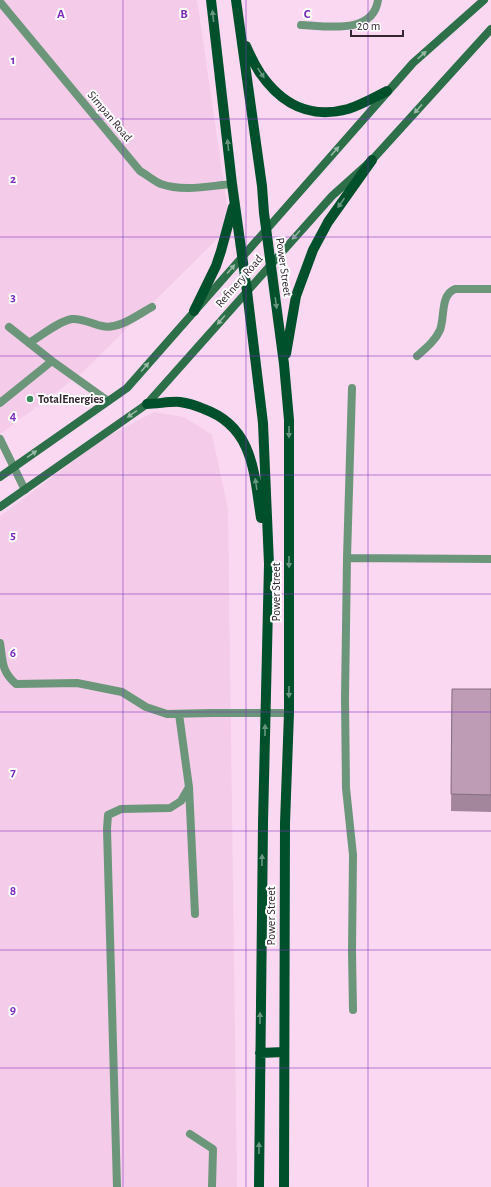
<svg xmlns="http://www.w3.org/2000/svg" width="491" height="1187" viewBox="0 0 491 1187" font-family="'Alegreya Sans',sans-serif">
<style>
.built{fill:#f4cbe9}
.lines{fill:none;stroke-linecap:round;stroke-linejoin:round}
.service{stroke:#6c967a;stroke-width:8}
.minor{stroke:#6c967a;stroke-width:8}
.secondary{stroke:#2c6f48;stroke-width:8}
.primary{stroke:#01502c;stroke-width:10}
.wall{fill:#a3869c}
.building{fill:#be9cb5;stroke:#856d7f}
.oneway{fill:#679680}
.oneway2{fill:#96b7a4}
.grid{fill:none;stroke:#7b2cbf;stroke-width:1;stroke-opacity:0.55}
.poi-dot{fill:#368859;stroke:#fff;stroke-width:1.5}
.labels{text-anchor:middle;stroke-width:4;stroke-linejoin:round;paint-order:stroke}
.street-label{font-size:12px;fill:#332630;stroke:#fff}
.poi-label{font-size:12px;font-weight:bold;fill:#332630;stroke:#fff;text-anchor:start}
.grid-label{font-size:13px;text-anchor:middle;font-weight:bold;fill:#7b2cbf;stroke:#fff;stroke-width:4;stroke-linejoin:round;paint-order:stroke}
</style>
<rect width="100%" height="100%" fill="#fbd8f2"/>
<path class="built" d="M0,0H197L230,226L83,372L0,434Z
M154,412L184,417L212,435L228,509L237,1187H0V516L106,437Z"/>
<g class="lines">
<path class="service" d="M301,25C327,26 373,35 378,0
M9,327L52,361
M29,343C41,336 59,321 72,319C82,318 92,324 102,326C119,330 137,315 152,307
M417,356C426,348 435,341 440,330C445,317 440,295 455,289H491
M352,388L347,558L345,698L346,788L353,855L352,952L353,1010
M0,403L52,361L108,401
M0,439L25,490
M347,558L491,559
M0,643C3,661 1,671 16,684L77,683L122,692L146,707L167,714L212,713H289
M189,787L195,914
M190,1134L213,1149L212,1187
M117,1187L107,829L108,815L121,809L170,808L181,801L189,787L179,714"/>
<path class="minor" d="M0,2L140,171C147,175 154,181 161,184C183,192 209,186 232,184"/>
<path class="secondary" d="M0,477L127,388L413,63L484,0
M0,507L147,404L332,196L372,160L491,29"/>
<path class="primary" d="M211,0L232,184L247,291L263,423L269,564L263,823L259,1187
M236,0L262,186L264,213L284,364L289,420V713L285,823L284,1187
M246,46C250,55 255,65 260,73C282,105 310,119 348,109C361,105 375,97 387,91
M194,311L216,266L221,251L233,207
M286,354L296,296L313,250L328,222L372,160
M147,404C158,404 170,401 180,402C188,403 197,406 204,409C254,427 254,474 261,518
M260,1053L284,1052"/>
</g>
<path class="wall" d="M452,689H491V812L451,811Z"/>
<path class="building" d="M452,689H491V795L451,794Z"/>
<defs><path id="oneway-solid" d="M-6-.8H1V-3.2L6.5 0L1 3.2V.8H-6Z"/></defs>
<g class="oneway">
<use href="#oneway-solid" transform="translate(213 16) rotate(-96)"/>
<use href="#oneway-solid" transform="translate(261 73) rotate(56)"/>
<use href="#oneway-solid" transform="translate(228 145) rotate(-96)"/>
<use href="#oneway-solid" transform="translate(341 203) rotate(125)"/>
<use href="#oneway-solid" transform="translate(276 303) rotate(82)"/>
<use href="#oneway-solid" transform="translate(289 432) rotate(90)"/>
<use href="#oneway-solid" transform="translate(256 484) rotate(-99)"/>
<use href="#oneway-solid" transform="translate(289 562) rotate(90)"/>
<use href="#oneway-solid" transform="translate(289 692) rotate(90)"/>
<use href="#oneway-solid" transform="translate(265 730) rotate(-89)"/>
<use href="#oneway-solid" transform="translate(262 860) rotate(-89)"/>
<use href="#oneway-solid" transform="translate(260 1018) rotate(-89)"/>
<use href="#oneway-solid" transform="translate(259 1148) rotate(-90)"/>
</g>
<g class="oneway2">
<use href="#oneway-solid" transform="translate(422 55) rotate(-42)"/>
<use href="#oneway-solid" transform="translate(418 109) rotate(132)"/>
<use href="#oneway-solid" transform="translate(335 151) rotate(-49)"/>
<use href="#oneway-solid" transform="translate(296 235) rotate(132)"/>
<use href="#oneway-solid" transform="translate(231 269) rotate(-49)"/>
<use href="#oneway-solid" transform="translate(221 320) rotate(131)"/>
<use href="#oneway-solid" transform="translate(145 367) rotate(-49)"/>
<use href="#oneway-solid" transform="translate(132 414) rotate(145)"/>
<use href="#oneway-solid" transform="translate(32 454) rotate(-35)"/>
</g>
<path class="grid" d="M123,0V1187M246,0V1187M368,0V1187M0,119H491M0,237H491M0,356H491M0,475H491M0,594H491M0,712H491M0,831H491M0,950H491M0,1068H491"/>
<circle class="poi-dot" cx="30" cy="399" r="4"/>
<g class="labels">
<g class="street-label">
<text transform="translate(110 116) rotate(50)" y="4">Simpan Road</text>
<text transform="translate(284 267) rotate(82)" y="4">Power Street</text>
<text transform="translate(239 281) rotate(-49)" y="4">Refinery Road</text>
<text transform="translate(276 592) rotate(-90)" y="4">Power Street</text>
<text transform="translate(271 916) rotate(-90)" y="4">Power Street</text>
</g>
<g class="poi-label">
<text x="38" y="403">TotalEnergies</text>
</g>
</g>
<g class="grid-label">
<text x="61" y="18">A</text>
<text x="184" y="18">B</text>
<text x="307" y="18">C</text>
<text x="13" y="64">1</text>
<text x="13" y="183">2</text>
<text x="13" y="301">3</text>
<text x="13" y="420">4</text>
<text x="13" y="539">5</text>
<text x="13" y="657">6</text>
<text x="13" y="776">7</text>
<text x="13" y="895">8</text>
<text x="13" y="1014">9</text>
</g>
<path d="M351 30v6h52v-6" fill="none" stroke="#332630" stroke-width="2"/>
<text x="357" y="30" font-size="12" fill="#332630" stroke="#ffffff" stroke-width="3" paint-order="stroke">20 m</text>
</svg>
